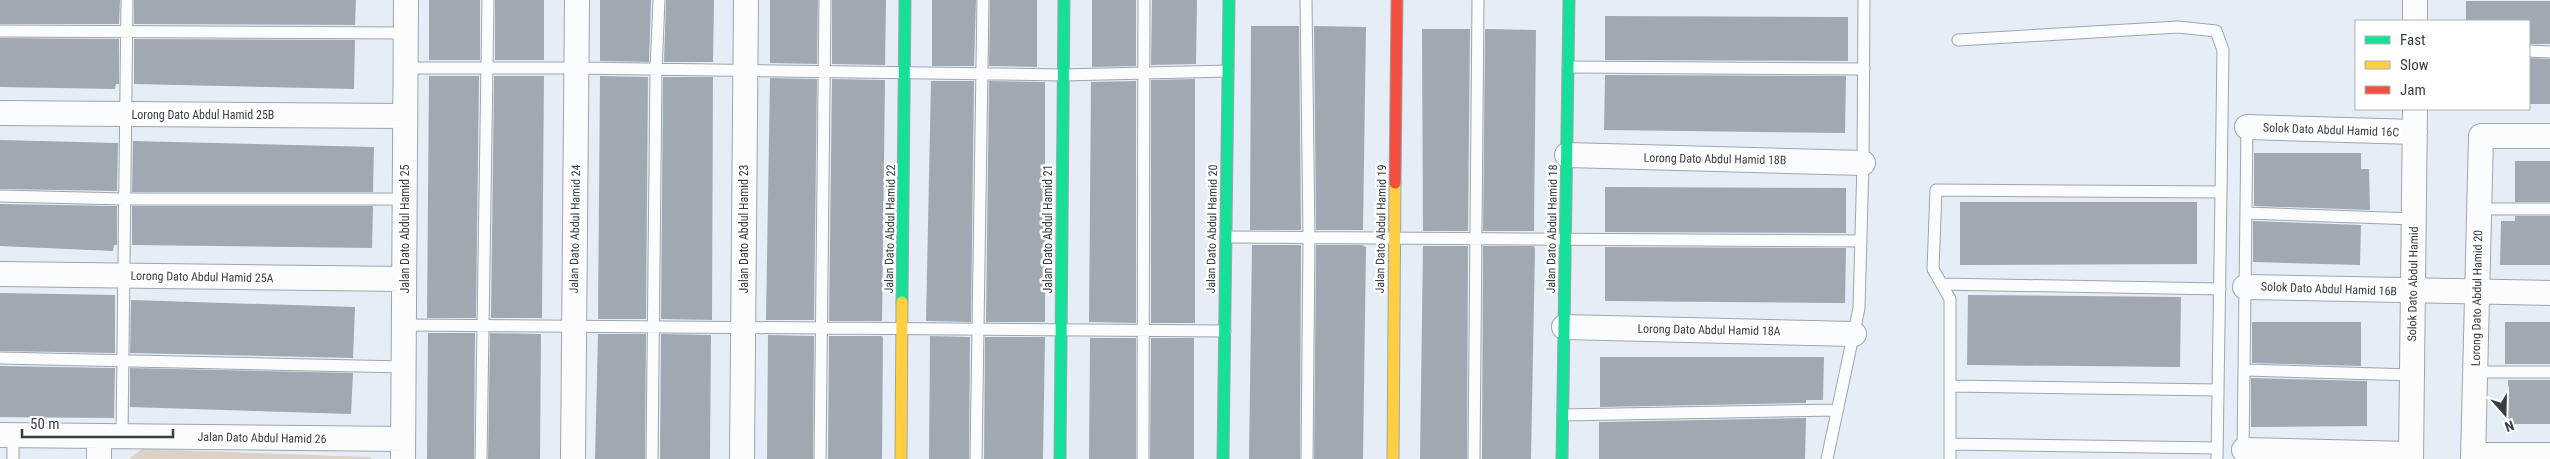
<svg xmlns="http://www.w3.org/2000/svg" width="2550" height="459" viewBox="0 0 2550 459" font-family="'Roboto Condensed',sans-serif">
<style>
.green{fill:#dcd1c7}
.building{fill:#a0a9b1}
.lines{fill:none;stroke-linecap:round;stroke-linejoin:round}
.lane-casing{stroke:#9ea5ac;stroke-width:13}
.street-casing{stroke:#9ea5ac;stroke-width:26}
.fast-casing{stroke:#9ea5ac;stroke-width:13}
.slow-casing{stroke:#9ea5ac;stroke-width:13}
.jam-casing{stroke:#9ea5ac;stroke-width:13}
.lane{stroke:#fbfcfe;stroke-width:11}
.street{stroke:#fbfcfe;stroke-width:24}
.fast{stroke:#16e098;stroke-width:11}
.slow{stroke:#ffcf43;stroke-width:11}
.jam{stroke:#f24e42;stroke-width:11}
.labels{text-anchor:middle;stroke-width:5;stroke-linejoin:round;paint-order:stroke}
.street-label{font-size:12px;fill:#363d43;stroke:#fff}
</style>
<rect width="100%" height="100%" fill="#e5eef6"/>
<path class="green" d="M142,449L369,457L372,459H129Z"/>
<path class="building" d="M0,0H120L119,24H0Z
M134,0H356L355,25L134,24Z
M429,0H480V60H429Z
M495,0H544V60H495Z
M600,0H651L649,62L600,61Z
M666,0H714L713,62H664Z
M770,0H818L817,64L770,63Z
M832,0H886L885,65L832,64Z
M932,0H976L974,66H932Z
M990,0H1037V67L989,66Z
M1092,0H1136V66L1092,67Z
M1152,0H1197L1196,64L1151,65Z
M2466,1H2550V44H2529V21H2466Z
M1605,16L1848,17V61L1605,60Z
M1251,26H1299L1301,230H1250Z
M1314,26L1366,27L1363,230H1316Z
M1422,29H1470L1468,231H1423Z
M1485,29L1536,30L1534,231H1483Z
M0,38L119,39V84H116L115,89L0,87Z
M134,39L355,40L354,89L134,84Z
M2529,58L2550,59V104H2529Z
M1605,75L1846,76L1845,133L1604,130Z
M429,76H479L476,318H427Z
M494,76H544L542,318H491Z
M600,76L648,77L646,319H598Z
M663,77H713L712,320L661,319Z
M770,78L817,79L814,320H766Z
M832,79L885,80L882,321H829Z
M1195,79V323H1151V80Z
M931,81H974L971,322L926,321Z
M989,81L1045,82V322H986Z
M1136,81V323L1089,322L1091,82Z
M0,140L118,143L117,191L0,189Z
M133,141L374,147L373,192H132Z
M2254,153H2361V169H2369L2370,210L2254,206Z
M2515,161H2550V202H2515Z
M1605,187L1846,188V233L1605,232Z
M1960,202H2197V264L1960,265Z
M0,204L117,206V245H114L113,251L0,246Z
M132,206H373L372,248L132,245Z
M2515,216H2550V265H2500L2501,221H2515Z
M2253,221L2361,225L2360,265L2253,262Z
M1252,245H1301L1300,459H1249Z
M1316,245H1362L1366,247L1363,459H1314Z
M1423,246H1468L1467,459H1420Z
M1483,246H1534L1535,249L1531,459H1482Z
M1605,247L1846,248L1845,303L1605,301Z
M0,293L115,295V353L0,351Z
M1968,295L2181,297L2180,367L1967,365Z
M131,300L355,307L353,358L130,353Z
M2252,322H2361V366L2252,363Z
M2505,322H2550V364H2505Z
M428,333H475L474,459H427Z
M490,333L541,334L540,459H488Z
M598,334H646L645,459H595Z
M661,334L711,335L710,459H660Z
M768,335L814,336L813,459H767Z
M829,336H882L883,338L882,459H828Z
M930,336L970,337L969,459H929Z
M985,337H1045L1043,459H984Z
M1090,338H1136V459H1089Z
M1151,338H1194V459H1150Z
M1600,357H1824L1823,400H1806V403L1600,407Z
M0,366L115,368L114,418L0,417Z
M130,368L353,373L351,414L130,407Z
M2251,378L2367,381V426L2251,427Z
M2508,380H2550V424H2508Z
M1806,418L1805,459H1599V422Z"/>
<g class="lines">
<defs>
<path id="lane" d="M1306,0L1309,238L1307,459
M0,31L406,33
M1958,40L2178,27L2216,31L2223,50L2221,192
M2529,51L2550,52
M1568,67L1864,69
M406,68H576L1063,75L1228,71
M0,196L125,199H405
M2479,209H2550
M2246,213L2414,219
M1226,237L1861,241
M1942,284L2220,289
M404,325L1225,331
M0,358L404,367
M2244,370L2412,375
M2475,372H2550
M1950,386L2218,390
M1563,415L1837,410
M122,436L127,0
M1950,444L2217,448
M2243,452L2247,127
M13,459V435
M481,459L488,0
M652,459L656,70L659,0
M820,459L825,0
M976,459L983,0
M1143,459L1144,0
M1474,459L1478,0
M1827,459L1859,308L1863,163L1864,0
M1950,459V299L1933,269L1936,190L2221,192L2217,459"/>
<path id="street" d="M2415,0V21
M0,113L405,116
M2247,127L2415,132
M1567,155L1863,163
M0,274L404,279
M2245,287L2550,293
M1564,327L1854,334
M0,435L403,439
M99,436V459
M2244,450L2411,454
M2473,455H2550
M403,459L406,0
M573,459L577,0
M742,459L746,0
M2411,459L2415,109
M2473,459L2481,136H2550"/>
<path id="fast" d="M902,302L905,0
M1060,459L1064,0
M1223,459L1229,0
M1562,459L1569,0"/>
<path id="slow" d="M901,459L902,302
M1393,459L1395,183"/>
<path id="jam" d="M1395,183L1397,0"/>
</defs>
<use href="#lane" class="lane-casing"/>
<use href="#street" class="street-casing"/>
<use href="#fast" class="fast-casing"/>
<use href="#slow" class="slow-casing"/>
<use href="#jam" class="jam-casing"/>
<use href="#lane" class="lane"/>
<use href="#street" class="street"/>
<use href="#fast" class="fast"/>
<use href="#slow" class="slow"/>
<use href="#jam" class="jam"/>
</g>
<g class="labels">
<g class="street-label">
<text x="203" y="119">Lorong Dato Abdul Hamid 25B</text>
<text transform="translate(2331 130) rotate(2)" y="4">Solok Dato Abdul Hamid 16C</text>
<text transform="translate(1715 159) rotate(1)" y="4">Lorong Dato Abdul Hamid 18B</text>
<text transform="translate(405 229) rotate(-90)" y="4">Jalan Dato Abdul Hamid 25</text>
<text transform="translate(575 229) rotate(-89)" y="4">Jalan Dato Abdul Hamid 24</text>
<text transform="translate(744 229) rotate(-90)" y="4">Jalan Dato Abdul Hamid 23</text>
<text transform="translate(890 229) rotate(-89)" y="4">Jalan Dato Abdul Hamid 22</text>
<text transform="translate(1048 229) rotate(-90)" y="4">Jalan Dato Abdul Hamid 21</text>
<text transform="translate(1212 229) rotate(-89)" y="4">Jalan Dato Abdul Hamid 20</text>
<text transform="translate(1381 229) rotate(-89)" y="4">Jalan Dato Abdul Hamid 19</text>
<text transform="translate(1552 229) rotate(-89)" y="4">Jalan Dato Abdul Hamid 18</text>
<text transform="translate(202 277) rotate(1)" y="4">Lorong Dato Abdul Hamid 25A</text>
<text transform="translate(2413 284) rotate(-89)" y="4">Solok Dato Abdul Hamid</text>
<text transform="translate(2329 289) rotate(2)" y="4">Solok Dato Abdul Hamid 16B</text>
<text transform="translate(2477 298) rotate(-89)" y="4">Lorong Dato Abdul Hamid 20</text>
<text transform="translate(1709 330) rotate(1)" y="4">Lorong Dato Abdul Hamid 18A</text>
<text transform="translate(262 438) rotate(1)" y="4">Jalan Dato Abdul Hamid 26</text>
</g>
</g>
<rect x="2355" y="20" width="175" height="90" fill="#ffffff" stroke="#afb1b4"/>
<rect x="2365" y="36" width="25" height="8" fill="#16e098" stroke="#afb1b4"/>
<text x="2400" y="45" font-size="15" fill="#363d43">Fast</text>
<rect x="2365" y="61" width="25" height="8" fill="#ffcf43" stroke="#afb1b4"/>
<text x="2400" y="70" font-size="15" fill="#363d43">Slow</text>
<rect x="2365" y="86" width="25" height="8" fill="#f24e42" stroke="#afb1b4"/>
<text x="2400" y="95" font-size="15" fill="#363d43">Jam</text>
<g transform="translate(2505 414) rotate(160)" stroke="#ffffff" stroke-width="4" paint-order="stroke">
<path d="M0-4L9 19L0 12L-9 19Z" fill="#363d43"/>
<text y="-8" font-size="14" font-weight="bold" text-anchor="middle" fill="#363d43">N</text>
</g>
<path d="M22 429v8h151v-8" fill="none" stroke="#363d43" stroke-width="2.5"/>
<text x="30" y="429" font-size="15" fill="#363d43" stroke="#ffffff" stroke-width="4" paint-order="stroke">50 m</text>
</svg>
